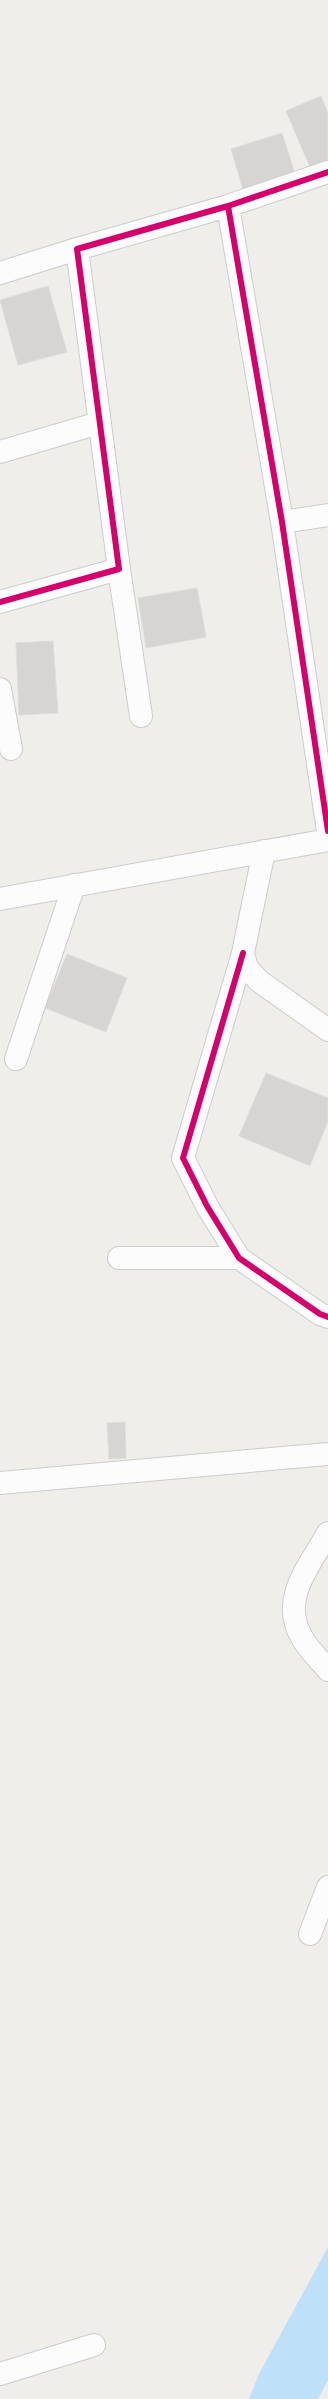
<svg xmlns="http://www.w3.org/2000/svg" width="328" height="2399" viewBox="0 0 328 2399" font-family="Raleway,sans-serif">
<style>
.water{fill:#bfe0f9}
.building{fill:#d6d5d3;stroke:#deddd9}
.lines{fill:none;stroke-linecap:round;stroke-linejoin:round}
.minor-casing{stroke:#cbcccc;stroke-width:24}
.minor{stroke:#fdfcfc;stroke-width:22}
.cycleway-casing{stroke:#fff;stroke-width:8}
.cycleway{stroke:#d6006c;stroke-width:6}
</style>
<rect width="100%" height="100%" fill="#efeeea"/>
<path class="water" d="M328,2247V2380L318,2399H249L259,2374Z"/>
<path class="building" d="M321,96L328,113V160L310,167L286,111Z
M282,133L296,177L244,193L231,149Z
M48,286L67,352L18,365L0,300Z
M197,588L206,637L146,648L138,598Z
M53,641L58,713L19,715L16,643Z
M67,954L127,978L106,1032L45,1008Z
M266,1073L328,1098V1121L310,1166L239,1136Z
M125,1422L126,1458L109,1459L107,1423Z"/>
<g class="lines">
<defs>
<path id="minor" d="M228,206L282,522L328,831
M0,273L77,249
M0,452L99,423
M282,522L328,515
M119,569L141,716
M0,602L119,569L77,249L228,206L328,172
M0,689L11,749
M264,851L243,953L247,968L259,981L328,1030
M0,899L328,840
M243,953L183,1158L207,1206L239,1258L320,1314L328,1317
M16,1059L74,885
M119,1258H239
M0,1483L328,1454
M328,1533C310,1565 280,1598 301,1636C307,1648 319,1659 328,1670
M310,1934L328,1887
M0,2374L94,2345"/>
</defs>
<use href="#minor" class="minor-casing"/>
<use href="#minor" class="minor"/>
<defs>
<path id="cycleway" d="M228,206L282,522L328,831
M0,602L119,569L77,249L228,206L328,172
M243,953L183,1158L207,1206L239,1258L320,1314L328,1317"/>
</defs>
<use href="#cycleway" class="cycleway-casing"/>
<use href="#cycleway" class="cycleway"/>
</g>
</svg>
